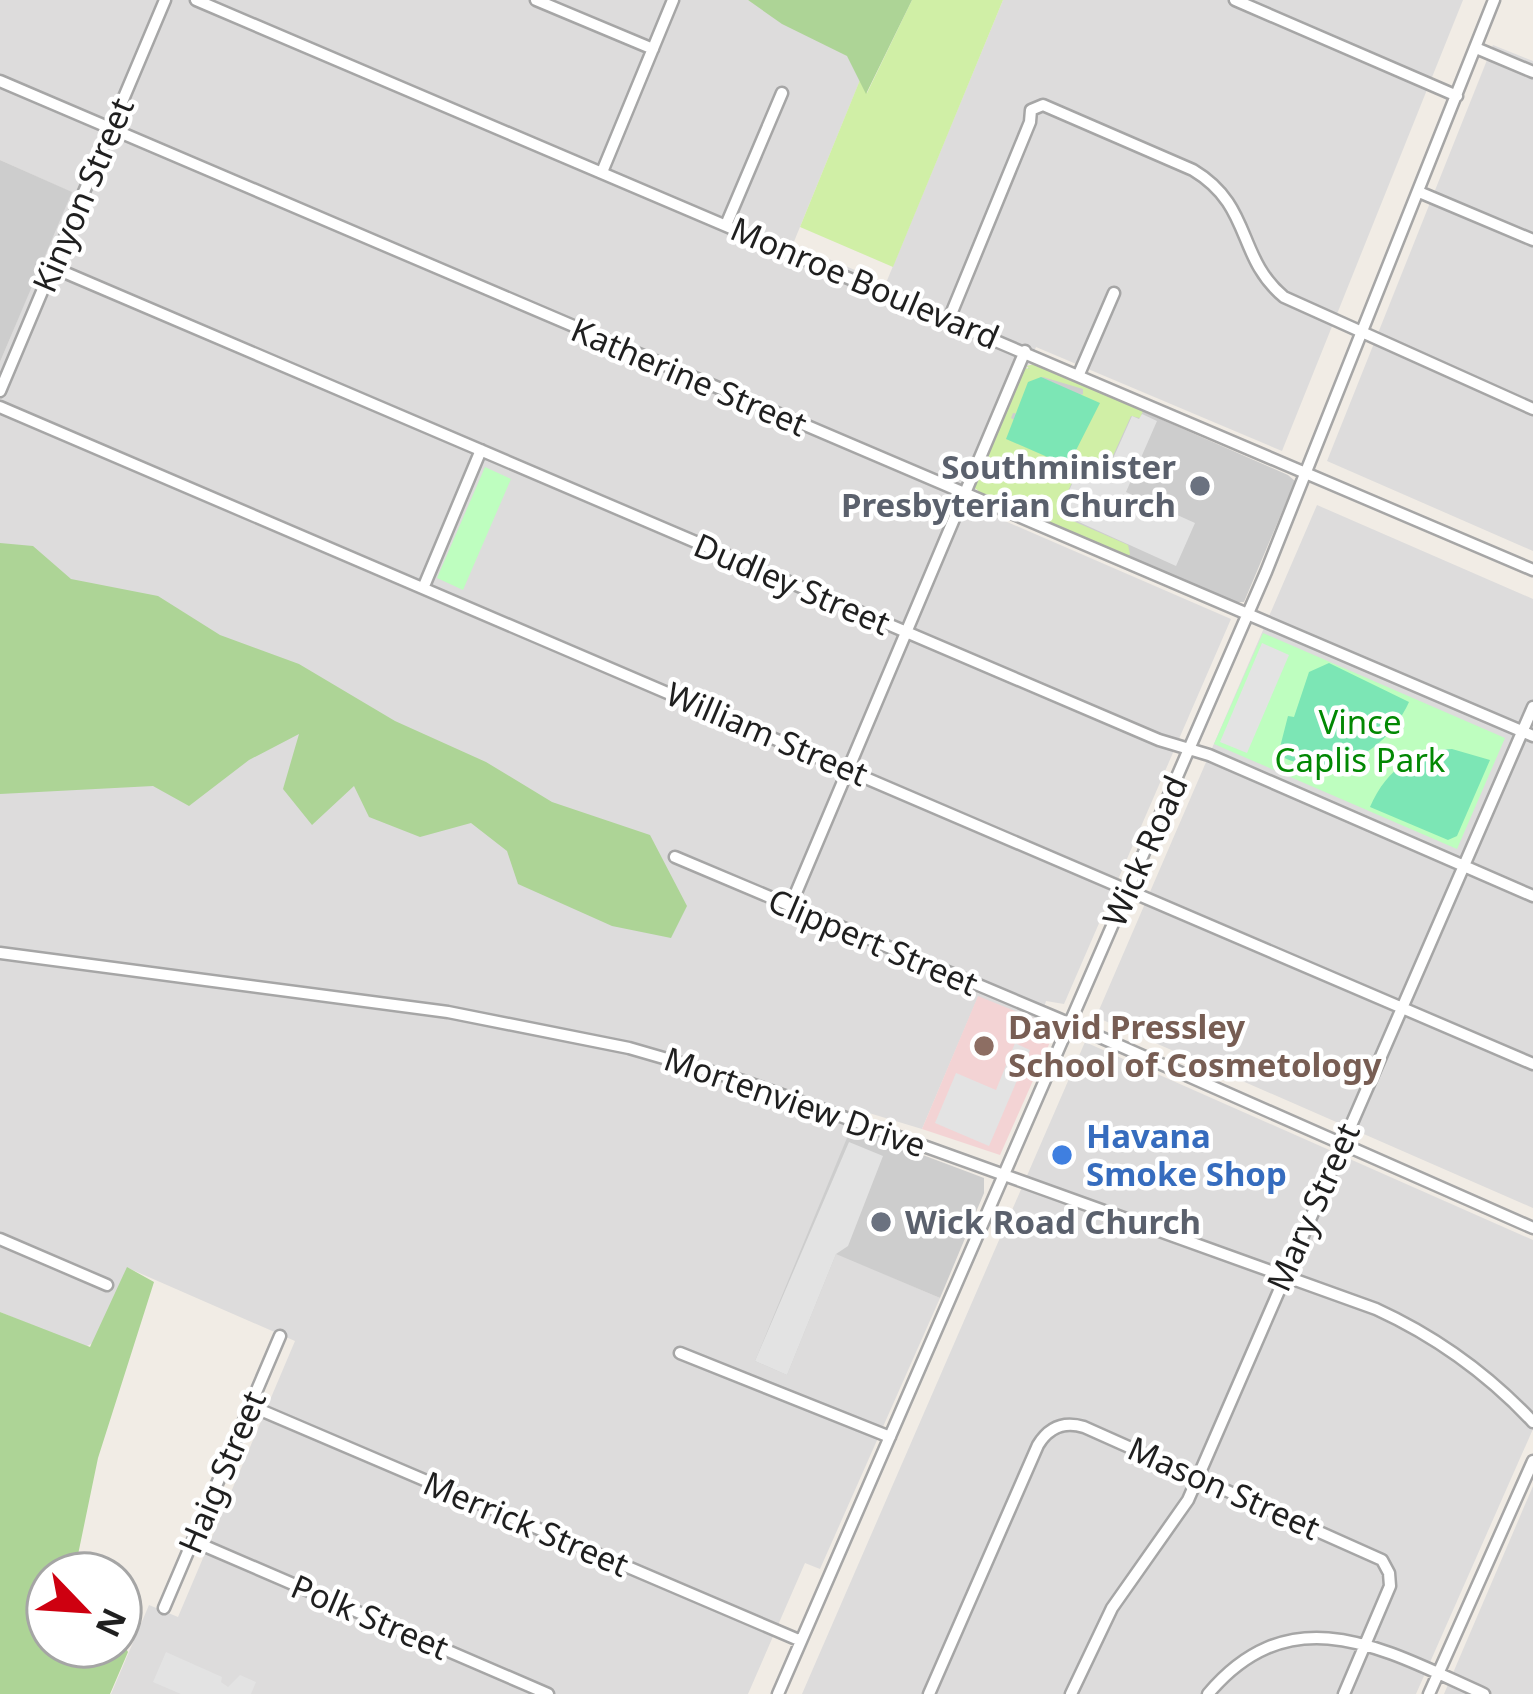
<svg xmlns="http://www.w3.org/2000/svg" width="1533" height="1694" viewBox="0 0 1533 1694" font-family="'Noto Sans',sans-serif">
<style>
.residential{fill:#dddcdc}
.commercial{fill:#f3d3d4}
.religious{fill:#cdcdcd}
.grass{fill:#d0efa6;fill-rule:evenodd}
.forest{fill:#add496}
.park{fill:#befebf}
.pitch{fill:#7ce6b5}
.parking{fill:#e3e3e3}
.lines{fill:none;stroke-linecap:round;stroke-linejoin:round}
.minor-casing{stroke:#a6a6a6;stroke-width:15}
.minor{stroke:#fff;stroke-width:10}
.worship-dot{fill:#6b7280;stroke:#fff;stroke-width:4.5}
.education-dot{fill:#8d6e63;stroke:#fff;stroke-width:4.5}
.shop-dot{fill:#3f7fe0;stroke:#fff;stroke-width:4.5}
.labels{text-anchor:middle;stroke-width:9;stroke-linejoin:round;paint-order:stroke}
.street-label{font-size:33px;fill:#1f1f1f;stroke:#fff}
.worship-label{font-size:33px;font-weight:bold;fill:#5b616d;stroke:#fff;text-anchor:end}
.park-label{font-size:33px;fill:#028803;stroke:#fff}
.education-label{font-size:33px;font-weight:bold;fill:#785e54;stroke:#fff;text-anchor:start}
.shop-label{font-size:33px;font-weight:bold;fill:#366cbe;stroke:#fff;text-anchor:start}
</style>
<rect width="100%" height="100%" fill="#f1ece5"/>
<path class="residential" d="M0,0H748L870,56L793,244L886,283L1003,0H1463L1282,451L1036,347L968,505L1231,619L1064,1004L1046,1001L1040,1021L978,997L922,1129L859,1110L756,1361L787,1374L836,1253L940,1298L820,1569L805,1563L748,1694H111L149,1605L178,1617L295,1341L128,1268L95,1342L85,1347L0,1312V362L71,192L0,160Z
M1493,45L1533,61V551L1327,461Z
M1317,505L1533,599V1208L1096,1017Z
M1085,1042L1533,1240V1429L1416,1694H802Z
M1533,1486V1694H1444Z"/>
<path class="commercial" d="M978,996L1040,1021L1051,1040L1000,1155L922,1129Z"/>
<path class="religious" d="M0,160L72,192L0,362Z
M1037,365L1288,475L1295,481L1244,602H1234L981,494L976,488L1028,368Z
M851,1128L984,1178V1193L940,1298L836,1254L787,1375L755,1361Z"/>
<path class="grass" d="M912,0H1003L893,267L800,227L860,80L867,93Z
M1034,364L1143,411L1140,418L1131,416L1101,482L1077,472L1057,514L1128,545L1130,554L1127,558L977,494L978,490L974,488L1020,379L1025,368L1030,369L1026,366ZM1043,377L1083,389V394L1016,421L1011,418L1013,413L1019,414L1038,379Z"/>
<path class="forest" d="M748,0H912L866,94L847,56L782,24Z
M0,543L33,546L71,579L158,596L220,635L299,664L395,721L486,762L552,802L650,835L687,906L671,938L612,926L518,884L507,851L471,823L420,837L369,817L354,786L312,825L283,789L299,734L249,760L189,806L153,786L0,794Z
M127,1267L154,1282L98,1458L74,1574H48V1646H120V1639L128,1652L110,1694H0V1312L90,1347Z"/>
<path class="park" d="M485,467L511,479L463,590L437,578Z
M1263,633L1505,738L1457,849L1214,744Z"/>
<path class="pitch" d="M1041,377L1100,403L1068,466L1006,439L1028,382Z
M1329,663L1409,702C1385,754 1332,783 1278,755L1288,716L1294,717L1309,672Z
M1452,749L1490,760L1457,836L1448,840L1370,807C1385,772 1412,750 1452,749Z"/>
<path class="parking" d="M1142,414L1157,421L1126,492L1195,523L1176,566L1059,513L1077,473L1102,483L1132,416L1139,419Z
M1262,643L1289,655L1247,753L1220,742Z
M1015,1043L1030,1050L989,1146L935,1123L956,1073L996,1090Z
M849,1142L883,1156L848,1246L836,1254L787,1375L755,1361Z
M166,1652L222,1677L221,1682L228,1687L240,1675L256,1682L251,1694H181L153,1682Z"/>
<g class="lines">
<defs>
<path id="minor" d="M196,0L1533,570
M536,0L653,49
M1235,0L1457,96
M1476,48L1533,72
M0,81L1533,736
M602,172L673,0
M1419,192L1533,240
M726,225L782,93
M52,267L1159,740L1209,755L1533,896
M949,319L1030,122L1031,110L1043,105L1193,170C1253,206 1236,257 1284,297L1533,409
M1079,374L1114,293
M0,391L165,0
M0,407L1533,1064
M424,586L481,450
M675,857L1059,1019L1533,1228
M790,907L1025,351
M0,953L448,1012L629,1048L743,1081L1376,1309C1435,1336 1488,1374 1533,1422
M0,1239L107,1285
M680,1353L890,1437
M251,1406L801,1641
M193,1541L548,1694
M164,1608L280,1336
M778,1694L1266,572L1494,0
M929,1694L1038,1445C1049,1427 1064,1421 1084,1427L1382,1560L1389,1573L1390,1586L1344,1694
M1071,1694L1112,1608L1188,1500L1533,707
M1208,1694C1293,1593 1387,1651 1484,1694
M1429,1694L1533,1461"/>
</defs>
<use href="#minor" class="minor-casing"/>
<use href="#minor" class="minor"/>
</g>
<g class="worship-dot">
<circle cx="1200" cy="486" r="12"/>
<circle cx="881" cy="1222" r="12"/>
</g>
<circle class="education-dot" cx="984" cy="1046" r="12"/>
<circle class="shop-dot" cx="1062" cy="1155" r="12"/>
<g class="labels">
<g class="street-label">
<text transform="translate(83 195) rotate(-67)" y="12">Kinyon Street</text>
<text transform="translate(865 283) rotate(23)" y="12">Monroe Boulevard</text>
<text transform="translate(689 377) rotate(23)" y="12">Katherine Street</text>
<text transform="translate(792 584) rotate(23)" y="12">Dudley Street</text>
<text transform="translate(767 734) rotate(23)" y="12">William Street</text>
<text transform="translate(1145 851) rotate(-66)" y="12">Wick Road</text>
<text transform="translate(873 942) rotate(23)" y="12">Clippert Street</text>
<text transform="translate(795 1102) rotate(19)" y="12">Mortenview Drive</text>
<text transform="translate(1313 1207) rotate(-66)" y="12">Mary Street</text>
<text transform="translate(222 1472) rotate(-67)" y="12">Haig Street</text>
<text transform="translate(1224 1488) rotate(24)" y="12">Mason Street</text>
<text transform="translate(526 1524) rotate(23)" y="12">Merrick Street</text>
<text transform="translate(370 1617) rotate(23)" y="12">Polk Street</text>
</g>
<g class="worship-label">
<text x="1176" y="479">Southminister<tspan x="1176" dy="38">Presbyterian Church</tspan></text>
<text x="905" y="1234" text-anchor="start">Wick Road Church</text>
</g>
<g class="park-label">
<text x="1360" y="734">Vince<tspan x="1360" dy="38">Caplis Park</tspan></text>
</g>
<g class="education-label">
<text x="1008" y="1039">David Pressley<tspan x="1008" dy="38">School of Cosmetology</tspan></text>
</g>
<g class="shop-label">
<text x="1086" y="1148">Havana<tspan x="1086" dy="38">Smoke Shop</tspan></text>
</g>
</g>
<g transform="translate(84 1610) rotate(115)"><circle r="57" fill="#ffffff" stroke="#a5a5a5" stroke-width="3"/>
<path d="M0-9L21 45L0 30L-21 45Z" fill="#ce0010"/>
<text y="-18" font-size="33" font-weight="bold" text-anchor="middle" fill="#1f1f1f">N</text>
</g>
</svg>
